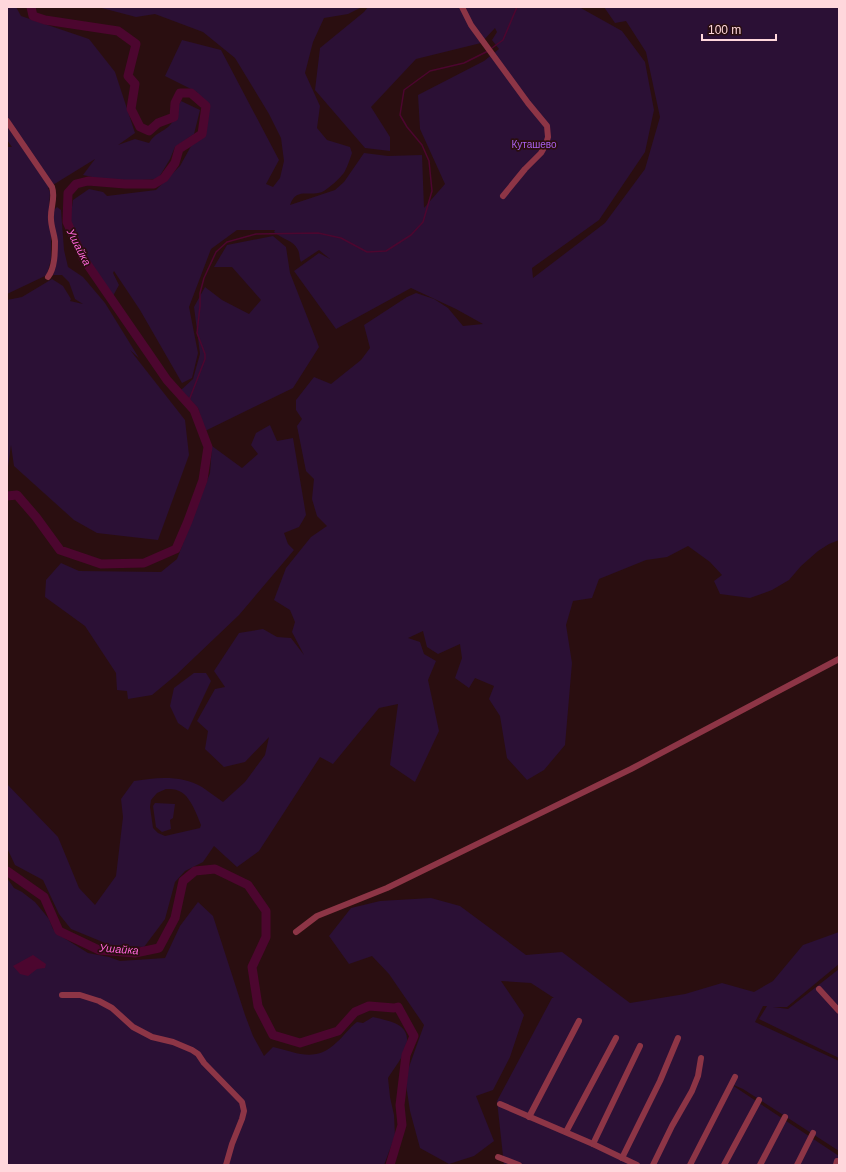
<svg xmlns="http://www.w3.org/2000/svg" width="846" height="1172" font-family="Helvetica,sans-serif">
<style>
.green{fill:#2b1035;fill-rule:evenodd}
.water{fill:#4c062f}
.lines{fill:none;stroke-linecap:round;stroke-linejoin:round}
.stream{stroke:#4c062f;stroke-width:1.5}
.river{stroke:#4c062f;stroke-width:9}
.street{stroke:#8d3546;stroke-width:6}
.labels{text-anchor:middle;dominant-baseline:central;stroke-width:3.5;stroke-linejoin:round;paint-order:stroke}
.park-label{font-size:10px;fill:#a960ec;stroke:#2a0e10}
.water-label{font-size:11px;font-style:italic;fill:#ff65db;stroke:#2a0e10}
</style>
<rect width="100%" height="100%" fill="#2a0e10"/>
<g class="green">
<path d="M 7,7 L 16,7 L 21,16 L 89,39 L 115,72 L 135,133 L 118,145 L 135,139 L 149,143 C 157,131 163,133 171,124 C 176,119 176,108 181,101 L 200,110 L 194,134 L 175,147 L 170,159 L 158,179 C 132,181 108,182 83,175 L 95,159 L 48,188 L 50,192 L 49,210 L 51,226 L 51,259 L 47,275 L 7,294 L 7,147 L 12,147 L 7,140 Z"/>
<path d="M 98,7 L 362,7 L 348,14 L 324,18 L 313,42 L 305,73 L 320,106 L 317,128 L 327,140 L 350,147 L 352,153 C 350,159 348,165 345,171 C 343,176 327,190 322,192 C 309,197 296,187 290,205 L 335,190 L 344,182 L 364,153 L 388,156 L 422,155 L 424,208 L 445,184 L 420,129 L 418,95 L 484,61 L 499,49 L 492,40 L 497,32 L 495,28 L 481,43 L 416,59 L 371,107 L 390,137 L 390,151 L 365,148 L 315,90 L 320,48 L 364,12 L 368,7 L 579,7 L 622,31 L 645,62 L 654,110 L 645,152 L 599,220 L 532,268 L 533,278 L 605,223 L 645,169 L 660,117 L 646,52 L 626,21 L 615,23 L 604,7 L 839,7 L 839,540 L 829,544 L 818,551 L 801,566 L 789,580 L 772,590 L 750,598 L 720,594 L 714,581 L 722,575 L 710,562 L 688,546 L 667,557 L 646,560 L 599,579 L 592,598 L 573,601 L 566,625 L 572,663 L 565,745 L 544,770 L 527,780 L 507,758 L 500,716 L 489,699 L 494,686 L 475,678 L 469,688 L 455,678 L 462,658 L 460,644 L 438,654 L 427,647 L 423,631 L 408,638 L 420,642 L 424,654 L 436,661 L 428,680 L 439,731 L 415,782 L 390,765 L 398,704 L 379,708 L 333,764 L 320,757 L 259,851 L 237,867 L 214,846 L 203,862 L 185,871 L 175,882 L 165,919 L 144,947 L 110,945 L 71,929 L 59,914 L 43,880 L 15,865 L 7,848 L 7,784 L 58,837 L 79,888 L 95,905 L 116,876 L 123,817 L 121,799 L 134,781 C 157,777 182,775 202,787 C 209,792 216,797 223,802 L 245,782 L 265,755 L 269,737 L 245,762 L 224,767 L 205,749 L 208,731 L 197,721 L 215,689 L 225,687 L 214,671 L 239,633 L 263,629 L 277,637 L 291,638 L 304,655 L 292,632 L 295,622 L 290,610 L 274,600 L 286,568 L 311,537 L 327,526 L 317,516 L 312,499 L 314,479 L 306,471 L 297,426 L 302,419 L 296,410 L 296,400 L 314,377 L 331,384 L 361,360 L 370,348 L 364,325 L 407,297 L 416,293 L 434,299 L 448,308 L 463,326 L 483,324 L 456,309 L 411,288 L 336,329 L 294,271 L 319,253 L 330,259 L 319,250 L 301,262 C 299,258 300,254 298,250 C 294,240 281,239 274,232 L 275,230 L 237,230 L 211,249 L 189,307 L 198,353 L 192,378 L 182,383 L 140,310 L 114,271 L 113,273 L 119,285 L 113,296 L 87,260 L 75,233 L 70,221 L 73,200 L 89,189 L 103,192 L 107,196 L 156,190 L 180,166 L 205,121 L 197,92 L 165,76 L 182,40 L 221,50 L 279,160 L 266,184 L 273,187 L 280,178 L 284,161 L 281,138 L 269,114 L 235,58 L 203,32 L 155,14 L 136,17 ZM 166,789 C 170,789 175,789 179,791 C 190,795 197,815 201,825 L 200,828 L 165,836 L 158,833 L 153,828 L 150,807 L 151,800 L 157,793 Z"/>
<path d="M 57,207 L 61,210 L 64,250 L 68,267 L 83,277 L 105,303 L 139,358 L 130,350 L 185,420 L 189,455 L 158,540 L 97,533 L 74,520 L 14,466 L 11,445 L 7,474 L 7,300 L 22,297 L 52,279 L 63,286 L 71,299 L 70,301 L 83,304 L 75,299 L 69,282 L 62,275 L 53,275 C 60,254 52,232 54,210 Z"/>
<polygon points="273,236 286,247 290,273 319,347 293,388 205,431 198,408 181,390 193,379 200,354 194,307 205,287 222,300 249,314 261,300 232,267 214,267 227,245"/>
<polygon points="270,425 277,441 293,438 306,515 299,527 284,533 288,544 294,550 239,615 176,675 152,695 128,699 127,691 117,690 116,673 85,626 45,597 46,580 61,563 79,571 161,572 177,559 210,473 212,446 242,468 258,454 251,445 256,433"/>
<polygon points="194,673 206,673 211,681 188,730 178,723 170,706 174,688"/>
<polygon points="155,803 175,804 173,818 170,820 171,829 162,832 156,827 153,806"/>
<path d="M 7,878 L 14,888 L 22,892 L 35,902 L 49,919 L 53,929 L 64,938 L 88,953 L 109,957 L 120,961 L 165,958 L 180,926 L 198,902 L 213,916 L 245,1015 L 253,1036 L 264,1056 L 273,1047 C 298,1053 316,1063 337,1042 C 344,1036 349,1028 357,1022 L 363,1023 L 373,1017 C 381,1019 393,1021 400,1026 C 418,1040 397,1064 388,1078 L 390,1097 L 394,1115 L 395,1136 L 384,1165 L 7,1165 Z"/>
<polygon points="431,898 460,906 526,955 562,952 630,1003 685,994 722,983 754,992 773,981 803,945 839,932 839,964 787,1007 773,1007 788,1009 839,969 839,1058 759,1019 767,1006 763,1006 755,1022 839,1061 839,1151 743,1089 729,1083 839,1156 839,1165 504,1165 497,1101 552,998 554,998 531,983 501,981 524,1015 510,1057 493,1090 476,1096 494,1141 474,1156 449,1164 420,1148 410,1111 405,1078 424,1025 389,974 372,956 349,964 329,936 351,908 380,901"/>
</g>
<polygon class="water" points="33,955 46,964 45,968 37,969 28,976 20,974 13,966"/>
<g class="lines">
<g class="stream">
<polyline points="492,48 503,40 517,7"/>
<polyline points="188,403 205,359 205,354 197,333 200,306 200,293 204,278 216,252 227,242 256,234 318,233 341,238 367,252 386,251 411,235 423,222 432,191 429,161 422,145 407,127 400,115 404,90 430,71 464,63 488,51"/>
</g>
<g class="river">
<polyline points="7,496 17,495 36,517 60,550 101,564 144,563 176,549 188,521 203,480 208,447 194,410 167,380 83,258 67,222 68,193 76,184 88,181 125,184 154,184 164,178 175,163 179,149 202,134 206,106 191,93 180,93 175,103 174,117 158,123 149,131 140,127 131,109 135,84 128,76 136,44 118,31 45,20 33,16 31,7"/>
<polyline points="7,871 44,897 59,931 99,950 135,953 159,948 175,918 183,881 195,871 215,869 248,885 266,911 266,937 252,967 258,1006 273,1035 300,1043 338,1031 355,1012 369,1006 394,1008 398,1007 414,1036 406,1055 400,1105 402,1125 390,1165"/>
</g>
<g class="street">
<polyline points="462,7 471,25 528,103 547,126 548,137 546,144 541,153 525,169 503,196"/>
<path d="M 7,121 L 52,187 C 56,198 50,208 51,219 C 51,226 54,233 55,241 C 55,252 55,268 48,277"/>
<polyline points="296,932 317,916 387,888 631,769 839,659"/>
<polyline points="819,989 839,1011"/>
<polyline points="62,995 80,995 99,1001 112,1008 133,1027 152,1037 173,1042 192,1050 198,1054 204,1063 242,1102 244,1111 242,1119 232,1144 226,1165"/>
<polyline points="500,1104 593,1144 637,1165"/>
<polyline points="529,1117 579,1021"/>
<polyline points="566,1132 616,1038"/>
<polyline points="593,1144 640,1046"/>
<polyline points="498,1157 519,1165"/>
<polyline points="622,1158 660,1081 678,1038"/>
<polyline points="653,1165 672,1126 692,1091 698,1076 701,1058"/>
<polyline points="690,1165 735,1077"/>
<polyline points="724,1165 759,1100"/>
<polyline points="760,1165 785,1117"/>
<polyline points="797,1165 813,1133"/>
<polyline points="836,1165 837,1161"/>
</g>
</g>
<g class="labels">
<g class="park-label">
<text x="534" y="144">Куташево</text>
</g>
<g class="water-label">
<text transform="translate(79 247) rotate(63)">Ушайка</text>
<text transform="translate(119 949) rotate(4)">Ушайка</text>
</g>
</g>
<rect width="846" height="1172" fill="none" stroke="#ffd7dc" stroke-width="16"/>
<path d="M702 34v6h74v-6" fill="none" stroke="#ffd7dc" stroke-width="2"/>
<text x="708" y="34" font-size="12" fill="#ffd7dc" stroke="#2a0e10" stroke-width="3" paint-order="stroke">100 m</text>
</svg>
